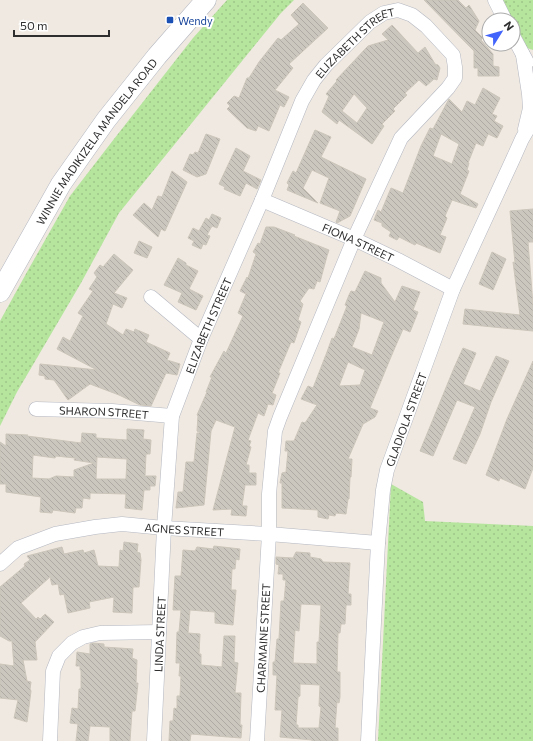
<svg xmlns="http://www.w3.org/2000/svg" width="533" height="741" font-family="Commissioner,sans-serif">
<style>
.green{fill:url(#green-dots)}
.building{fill:url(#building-back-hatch);stroke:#cbc5ba;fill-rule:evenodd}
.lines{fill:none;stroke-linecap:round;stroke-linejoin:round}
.minor-casing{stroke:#b4b7c1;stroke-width:15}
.secondary-casing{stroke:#b4b7c1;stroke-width:21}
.minor{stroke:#fff;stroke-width:14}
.secondary{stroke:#fff;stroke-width:20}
.transit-dot{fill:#1a4fb4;stroke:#fff;stroke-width:1.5}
.labels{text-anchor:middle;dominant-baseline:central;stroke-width:4;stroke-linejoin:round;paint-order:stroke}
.transit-label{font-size:11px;fill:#164399;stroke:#fff;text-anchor:start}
.street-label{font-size:11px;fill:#2e2e2e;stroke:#fff}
</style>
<defs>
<pattern id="green-dots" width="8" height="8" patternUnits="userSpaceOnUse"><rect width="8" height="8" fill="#b6e59e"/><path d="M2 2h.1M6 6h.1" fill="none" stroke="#9dc588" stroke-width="1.8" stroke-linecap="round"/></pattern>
<pattern id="building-back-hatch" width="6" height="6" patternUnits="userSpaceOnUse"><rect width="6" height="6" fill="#cbc7bf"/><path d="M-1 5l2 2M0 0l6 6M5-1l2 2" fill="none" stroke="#afaba4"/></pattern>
</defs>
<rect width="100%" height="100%" fill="#efe9e1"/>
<g class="green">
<polygon points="227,0 294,0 281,13 119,213 81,283 17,392 0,426 0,321 27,272 70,196 114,139 193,38"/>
<polygon points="495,0 533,0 533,50 524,47 513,36 513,20 505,20"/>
<polygon points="391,484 423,502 425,521 533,526 533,741 378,741"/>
</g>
<g class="building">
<polygon points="424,0 458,0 466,8 469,5 479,21 475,30 483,38 481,40 493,54 493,66 499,67 499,76 478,76 478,68 474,68 474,51"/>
<polygon points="303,3 328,28 289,64 293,68 275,90 289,97 284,107 280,105 269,131 258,126 256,131 247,128 227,109 230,106 227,103 234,96 239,98 247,78 249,78 259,62 278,38 281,40 299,24 291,15"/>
<path d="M 392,25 L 418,53 L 425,47 L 435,64 L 438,65 L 440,68 L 437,80 L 434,79 L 426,86 L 419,80 L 405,93 L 407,95 L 393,109 L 395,111 L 382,124 L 384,126 L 372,144 L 339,120 L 337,124 L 322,112 L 329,96 L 326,94 L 337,81 L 336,80 L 368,46 L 388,40 L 382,34 ZM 354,94 L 367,108 L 357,123 L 342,111 Z"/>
<path d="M 483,88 L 500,98 L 492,114 L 497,116 L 494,121 L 503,126 L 497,138 L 488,134 L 483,146 L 476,143 L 468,163 L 469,163 L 467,170 L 469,171 L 460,194 L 478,204 L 476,208 L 452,200 L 445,216 L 447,218 L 440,235 L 446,237 L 440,253 L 416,243 L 415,245 L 399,237 L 397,240 L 389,236 L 391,232 L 382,226 L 382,223 L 374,220 L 378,210 L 381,212 L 391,188 L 403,193 L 421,146 L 430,128 L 433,129 L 449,99 L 462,112 L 467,101 L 475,105 ZM 441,134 L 459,144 L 452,164 L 433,156 Z"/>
<polygon points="315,130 331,137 321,157 366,179 350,216 337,223 336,222 340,211 320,203 329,178 312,170 303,188 318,203 287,190 289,185 287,183 293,171 296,173"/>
<polygon points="206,134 220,139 206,174 197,177 183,170 190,154 193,155 195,152 198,153"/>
<polygon points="236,148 250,156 243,171 261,180 257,189 246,183 240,196 224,189 225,187 219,184"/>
<polygon points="172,171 187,182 165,231 161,229 158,237 133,215 144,203 152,210 158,196 162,197"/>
<polygon points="533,209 533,242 528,242 533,305 533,331 463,324 465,309 520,315 513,262 515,263 510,211"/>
<polygon points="212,214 221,218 217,228 212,226 207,235 210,236 206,245 203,244 201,249 192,245 194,241 188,238 193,228 199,231 206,218 209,220"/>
<polygon points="266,227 274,227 295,235 294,236 329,250 327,256 320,282 317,281 314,289 309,288 300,301 303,304 298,320 301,322 294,343 291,342 278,373 280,373 272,393 276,395 273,405 268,404 264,416 258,413 248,440 251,441 249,446 251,447 246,465 249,465 249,473 256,473 256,485 245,485 242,506 247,506 246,516 231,515 232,509 213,510 235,427 216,420 211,431 204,505 176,508 178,492 183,492 186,462 194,462 197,433 201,433 197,431 198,416 197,415 207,392 206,392 212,377 210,377 224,351 226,353 243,316 238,313 246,294 240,291 247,277 248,278 256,254 253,252 258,243 260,244"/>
<polygon points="139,241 152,247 147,258 134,253"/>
<polygon points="492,252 506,259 493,290 479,284"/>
<polygon points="114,254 133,270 114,293 127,298 122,308 113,304 106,324 123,335 126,329 134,332 135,329 149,335 146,342 170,353 167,360 180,364 177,375 166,373 151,406 140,405 119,395 90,384 68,400 54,380 45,379 45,376 39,375 40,364 97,370 57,349 63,337 70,341 83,316 78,313 93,291 89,289 97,277 94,273 100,265 103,267"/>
<polygon points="178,258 186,263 186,265 198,271 189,289 203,296 196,310 178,302 182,293 164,285"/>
<path d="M 365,271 L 381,278 L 381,283 L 395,302 L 402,286 L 420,292 L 413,310 L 418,312 L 410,332 L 403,329 L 393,352 L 388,364 L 370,408 L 378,411 L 375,417 L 363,424 L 348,459 L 352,459 L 351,477 L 350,477 L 349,499 L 348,499 L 346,514 L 336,513 L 335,516 L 329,515 L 328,519 L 318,517 L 318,510 L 282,508 L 282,483 L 280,483 L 282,473 L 286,472 L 288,451 L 285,451 L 286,441 L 294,441 L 302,422 L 305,423 L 317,405 L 301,399 L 308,386 L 313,388 L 327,352 L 332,338 L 334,339 L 347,306 L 345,305 L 349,295 L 351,291 L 355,292 ZM 361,313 L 384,322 L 372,355 L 352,347 L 359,329 ZM 348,362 L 365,370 L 360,385 L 339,386 Z"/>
<polygon points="463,348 476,353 463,384 480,391 496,356 509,361 491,402 480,434 466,464 453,459 475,407 457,400 433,456 420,451 454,368"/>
<polygon points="533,361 533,468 525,489 500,478 499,481 486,475 507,419"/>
<path d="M 127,429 L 144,430 L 143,439 L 151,440 L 150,454 L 146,454 L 145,476 L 156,476 L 155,486 L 150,486 L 150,490 L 144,490 L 142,510 L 125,508 L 126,494 L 90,493 L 90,499 L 83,498 L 82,508 L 76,508 L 75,513 L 53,510 L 52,513 L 40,512 L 41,497 L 6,492 L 6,484 L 0,484 L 0,442 L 6,446 L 6,434 L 28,435 L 27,436 L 81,443 L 82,433 L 96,434 L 96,438 L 127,440 ZM 33,455 L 55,458 L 56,456 L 75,458 L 74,460 L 94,463 L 74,470 L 74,477 L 56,476 L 49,479 L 32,478 ZM 97,457 L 127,459 L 126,479 L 96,479 Z"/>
<polygon points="124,542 138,544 137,552 140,553 141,560 139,587 133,587 132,613 113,612 114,597 89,602 90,608 68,613 64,594 60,595 58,584 52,585 50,577 21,603 36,619 38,617 40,619 45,614 54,622 35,642 37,660 23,660 27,681 31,682 30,689 31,691 27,722 14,718 18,700 0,698 0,664 14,666 12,641 9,641 0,636 0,587 25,566 24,564 30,560 27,556 62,547 64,554 83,550 84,553 94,550 98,566 119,567 120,550 123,551"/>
<polygon points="214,546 240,549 239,560 236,559 235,569 232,569 231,590 236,590 233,625 215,623 215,612 190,610 188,633 200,634 199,654 201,654 201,665 222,667 224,636 235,636 234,662 238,663 235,693 241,693 240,725 242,725 241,738 191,734 190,741 169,741 170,721 173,721 174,708 177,709 177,696 180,696 181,676 179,676 180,663 176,663 177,632 179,632 181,610 173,610 175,576 181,576 183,550 195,551 197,547 213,549"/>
<path d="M 296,552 L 310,553 L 310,557 L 321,559 L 323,562 L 350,563 L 348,594 L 351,594 L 351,605 L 346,605 L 345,624 L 341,624 L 340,633 L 338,633 L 337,672 L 340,672 L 340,697 L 339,703 L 337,702 L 335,728 L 338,728 L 338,741 L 312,741 L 312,740 L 280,737 L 282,710 L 275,710 L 277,675 L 273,675 L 273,662 L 275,662 L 277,639 L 279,639 L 281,601 L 284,601 L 286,580 L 283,580 L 283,574 L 278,574 L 279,565 L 276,564 L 276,557 L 293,558 ZM 301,604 L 321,605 L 319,642 L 317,642 L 317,664 L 293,663 L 295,630 L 299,631 ZM 300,684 L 320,685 L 319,706 L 321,707 L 319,728 L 298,728 L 298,725 L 296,725 L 298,697 L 300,696 Z"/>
<polygon points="93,643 104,644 104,647 133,649 132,658 137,660 136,683 138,683 135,711 132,711 130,741 110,741 110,727 90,726 88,741 76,741 78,724 70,723 72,708 78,709 79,689 81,689 81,670 80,670 80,666 76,666 77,652 90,654 90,644"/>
</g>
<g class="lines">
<g class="minor-casing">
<g id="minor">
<polyline points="495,0 505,20"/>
<polyline points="513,36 527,62"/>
<polyline points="523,55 529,94 530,108 525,129"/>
<path id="s1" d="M 262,200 L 354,239 L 398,260 L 453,289"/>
<polyline points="151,297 201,339"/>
<path id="s2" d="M 36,409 L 112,411 L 172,416"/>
<path id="s3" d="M 0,564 L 18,548 L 55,534 L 95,527 L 122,524 L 164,528 L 269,534 L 378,543"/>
<polyline points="50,741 53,671 59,656 72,643 83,637 100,633 159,632"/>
<path id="s4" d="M 154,741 L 164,528 L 172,416 L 201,339 L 262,200 L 302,101 L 314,80 L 326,65 L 370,22 L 384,13 L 398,10 L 412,15 L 426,26 L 453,55 L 455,67 L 455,78 L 448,88 L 401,138 L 354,239 L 280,417 L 275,431 L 269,494 L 269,534 L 257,741"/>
<path id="s5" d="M 368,741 L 378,543 L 383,490 L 387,470 L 453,289 L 513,159 L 522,139 L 533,120"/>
</g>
</g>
<g class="secondary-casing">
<g id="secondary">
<path id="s6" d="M 0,292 L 61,184 L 106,120 L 157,56 L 206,0"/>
</g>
</g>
<use href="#minor" class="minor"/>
<use href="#secondary" class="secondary"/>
</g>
<rect class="transit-dot" x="166" y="16" width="8" height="8" rx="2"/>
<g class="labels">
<g class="transit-label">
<text x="178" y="20">Wendy</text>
</g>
<g class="street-label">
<text stroke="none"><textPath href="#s4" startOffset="747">ELIZABETH STREET</textPath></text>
<text stroke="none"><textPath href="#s6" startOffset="179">WINNIE MADIKIZELA MANDELA ROAD</textPath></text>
<text stroke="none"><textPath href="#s1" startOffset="105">FIONA STREET</textPath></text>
<text stroke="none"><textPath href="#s4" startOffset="423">ELIZABETH STREET</textPath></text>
<text stroke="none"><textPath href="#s2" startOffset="68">SHARON STREET</textPath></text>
<text stroke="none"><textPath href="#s5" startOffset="326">GLADIOLA STREET</textPath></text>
<text stroke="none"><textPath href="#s3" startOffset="194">AGNES STREET</textPath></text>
<text stroke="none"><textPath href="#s4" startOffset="107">LINDA STREET</textPath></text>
<text transform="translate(263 638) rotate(-87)">CHARMAINE STREET</text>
</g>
</g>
<g transform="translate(501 32) rotate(53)"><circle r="19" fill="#ffffff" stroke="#ababab"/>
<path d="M0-3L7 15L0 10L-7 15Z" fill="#4264fb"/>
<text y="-6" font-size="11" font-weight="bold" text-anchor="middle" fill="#2e2e2e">N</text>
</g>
<path d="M14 30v6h95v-6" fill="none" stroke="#2e2e2e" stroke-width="2"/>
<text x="20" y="30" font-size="12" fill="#2e2e2e" stroke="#ffffff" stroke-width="3" paint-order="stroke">50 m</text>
</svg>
